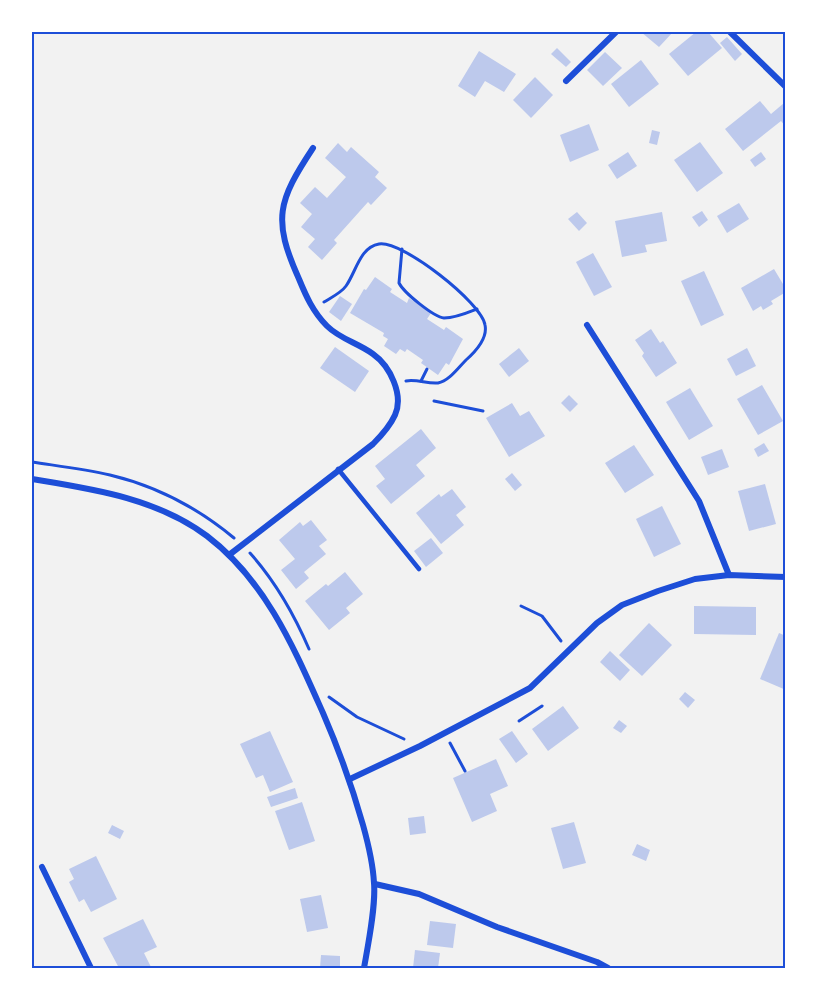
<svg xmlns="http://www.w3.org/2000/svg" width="817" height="1000" font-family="Montserrat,sans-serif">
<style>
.building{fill:#bdc9ec}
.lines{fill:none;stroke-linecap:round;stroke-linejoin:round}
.path{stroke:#1d4ed8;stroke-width:3}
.service{stroke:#1d4ed8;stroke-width:4.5}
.minor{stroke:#1d4ed8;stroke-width:6}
.neatline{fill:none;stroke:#1d4ed8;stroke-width:2}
</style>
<rect width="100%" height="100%" fill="#f2f2f2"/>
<g class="building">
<polygon points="641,32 673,32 659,47"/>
<polygon points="696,32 708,32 722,48 688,76 669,54"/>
<polygon points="727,37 742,54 735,61 720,43"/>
<polygon points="557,48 571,62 566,67 551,54"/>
<polygon points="479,51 516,74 504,92 485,81 475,97 458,86"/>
<polygon points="605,52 622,68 603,86 587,70"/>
<polygon points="641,60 659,84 629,107 611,84"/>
<polygon points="535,77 553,95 531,118 513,100"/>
<polygon points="760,101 771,114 784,103 786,127 781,121 743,151 725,129"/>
<polygon points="589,124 599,150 570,162 560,135"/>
<polygon points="652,130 660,132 657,145 649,143"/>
<polygon points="700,142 723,173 697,192 674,160"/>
<polygon points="338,143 347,152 351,147 379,172 375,177 387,188 371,205 368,202 334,240 337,243 322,260 308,247 315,239 301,227 312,214 300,203 315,187 327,198 346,177 325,158"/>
<polygon points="628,152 637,166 617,179 608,165"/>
<polygon points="761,152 766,159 755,167 750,160"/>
<polygon points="739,203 749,219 727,233 717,216"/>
<polygon points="702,211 708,220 699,227 692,217"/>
<polygon points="577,212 587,223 579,231 568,219"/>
<polygon points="662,212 667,241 645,245 647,252 622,257 615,221"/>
<polygon points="593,253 612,287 594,296 576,262"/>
<polygon points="774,269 786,289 786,292 771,301 773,304 763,310 761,306 753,311 741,288"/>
<polygon points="704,271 724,315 701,326 681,281"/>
<polygon points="375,277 392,289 390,292 407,303 409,298 431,313 427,319 444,330 446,327 463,339 449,365 446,363 438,375 421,363 423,360 407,349 405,352 400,349 396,354 384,346 388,339 383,336 384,333 350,313 364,289 366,290"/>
<polygon points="340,296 352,304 341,321 329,312"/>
<polygon points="651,329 660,343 663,341 677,363 656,377 642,356 644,353 635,340"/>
<polygon points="335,347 369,371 355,392 320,368"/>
<polygon points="519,348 529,361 509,377 499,364"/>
<polygon points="747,348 756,366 736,376 727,359"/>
<polygon points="762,385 783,421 758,435 737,399"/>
<polygon points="690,388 713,426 689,440 666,402"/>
<polygon points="569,395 578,404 570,412 561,403"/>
<polygon points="512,403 520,416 529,411 545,436 509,457 486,418"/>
<polygon points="421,429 436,448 416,465 425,476 391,504 376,486 385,479 375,466"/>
<polygon points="764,443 769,451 758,457 754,449"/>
<polygon points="634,445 654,475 625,493 605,463"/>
<polygon points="722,449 729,467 708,475 701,457"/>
<polygon points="512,473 522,485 515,491 505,479"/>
<polygon points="765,484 776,524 749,531 738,491"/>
<polygon points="452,489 466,507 456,515 464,525 441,544 416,513 439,494 441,497"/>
<polygon points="662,506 681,544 654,557 636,519"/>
<polygon points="311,520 327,540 319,546 326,554 304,572 309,578 296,589 281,570 295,559 279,540 300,522 303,526"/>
<polygon points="431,538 443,553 426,567 414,551"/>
<polygon points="345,572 363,594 346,608 350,613 329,630 305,601 326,584 328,586"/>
<polygon points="694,606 756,607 756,635 694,634"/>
<polygon points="649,623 672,645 642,676 619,655"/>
<polygon points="779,633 786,636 786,690 760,679"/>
<polygon points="610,651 630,670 620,681 600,662"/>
<polygon points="685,692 695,700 688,708 679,699"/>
<polygon points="563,706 579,728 548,751 532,729"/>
<polygon points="619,720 627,726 621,733 613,728"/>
<polygon points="270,731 293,782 270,792 263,775 256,778 240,744"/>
<polygon points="512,731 528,754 516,763 499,739"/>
<polygon points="496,759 508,786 490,794 497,811 472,822 453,778"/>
<polygon points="295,788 298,798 271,807 267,797"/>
<polygon points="302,802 315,841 289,850 275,811"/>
<polygon points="424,816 426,833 410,835 408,818"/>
<polygon points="574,822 586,863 563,869 551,828"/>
<polygon points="112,825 124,831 120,839 108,833"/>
<polygon points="637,844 650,850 646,861 632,855"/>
<polygon points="96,856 117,899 91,912 84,899 79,902 69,882 74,879 69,869"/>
<polygon points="321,895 328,928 307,932 300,899"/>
<polygon points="143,919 157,947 144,953 151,967 147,968 119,968 103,938"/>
<polygon points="430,921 456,924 453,948 427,945"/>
<polygon points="415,950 440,953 438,968 413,968"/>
<polygon points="321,955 340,956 340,968 320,968"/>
</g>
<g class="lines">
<g class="path">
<path d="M 402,249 L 399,283 C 404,293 434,317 444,318 C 456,318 467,313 477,309"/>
<path d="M 324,302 C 332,297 341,293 346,286 C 356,272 360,247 379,244 C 402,240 482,303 485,325 C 488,339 475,352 466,360 C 458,368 449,381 438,383 C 427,384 417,379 406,381"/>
<polyline points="421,381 427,369"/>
<polyline points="434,401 483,411"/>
<path d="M 32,462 C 58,466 84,469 110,475 C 156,486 198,508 234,538"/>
<path d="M 250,553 C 275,581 294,614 309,649"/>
<polyline points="521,606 542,616 561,641"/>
<polyline points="329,697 357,717 404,739"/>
<polyline points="519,721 542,706"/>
<polyline points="450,743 465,771"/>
</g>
<polyline class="service" points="338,469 419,569"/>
<g class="minor">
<polyline points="730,32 786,87"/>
<polyline points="566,81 616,32"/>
<polyline points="587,325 699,501 729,575"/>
<path d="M 32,479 C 93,489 156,498 207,536 C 266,581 294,648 323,713 C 339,750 352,786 363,825 C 368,843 373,863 374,883 C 376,906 368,945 364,968"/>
<path d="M 229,555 L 373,444 C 381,436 390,426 395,415 C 404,395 390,366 373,354 C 358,343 340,339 327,326 C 313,312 306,296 299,279 C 272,219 278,201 313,148"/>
<polyline points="350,779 420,746 530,688 597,623 622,605 658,591 695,579 729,575 786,577"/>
<polyline points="42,867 91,968"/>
<polyline points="375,884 419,894 497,927 597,962 608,968"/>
</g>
</g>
<rect width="817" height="1000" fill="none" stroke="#ffffff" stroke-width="66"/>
<rect x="33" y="33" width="751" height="934" class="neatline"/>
</svg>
